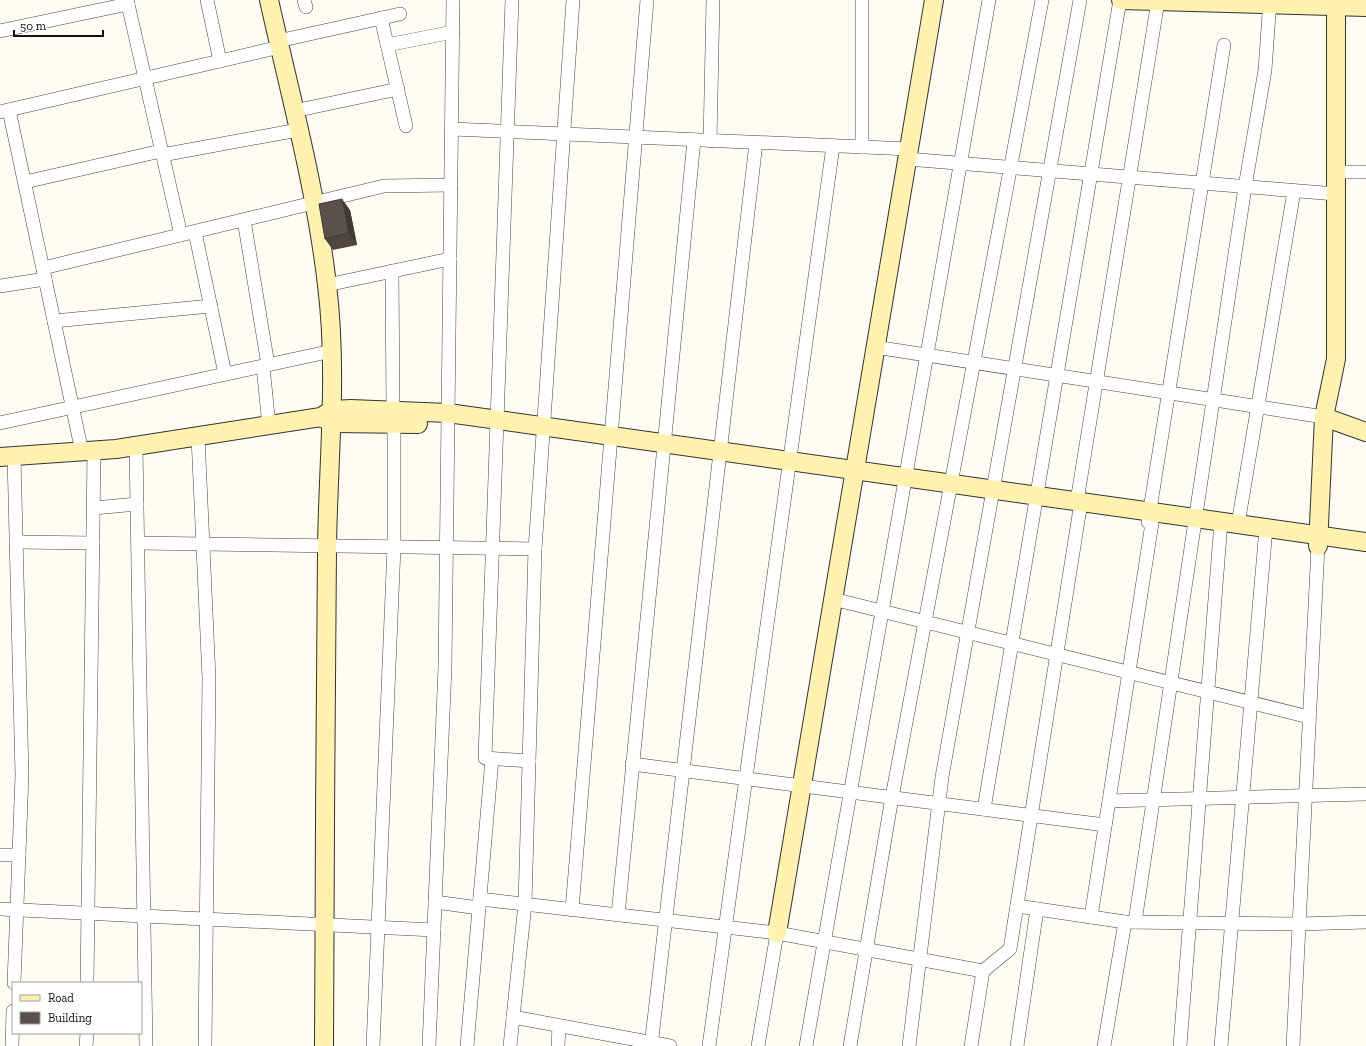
<svg xmlns="http://www.w3.org/2000/svg" width="1366" height="1046" font-family="'Zilla Slab',serif">
<style>
.lines{fill:none;stroke-linecap:round;stroke-linejoin:round}
.street-casing{stroke:#434343;stroke-width:14}
.secondary-casing{stroke:#323232;stroke-width:20}
.street{stroke:#fff;stroke-width:13}
.secondary{stroke:#fff2af;stroke-width:18}
.wall{fill:#4d4641}
.shaded-wall{fill:#3f3935}
.building{fill:#5a514c;stroke:#3f3935}
</style>
<rect width="100%" height="100%" fill="#fffcf4"/>
<g class="lines">
<g class="street-casing">
<g id="street">
<polyline points="127,0 181,235"/>
<polyline points="207,0 220,61"/>
<polyline points="304,0 306,7"/>
<polyline points="512,0 485,758 529,761"/>
<polyline points="381,18 406,126"/>
<polyline points="0,31 128,4"/>
<polyline points="278,41 400,14"/>
<polyline points="387,45 453,32"/>
<polyline points="9,110 82,452"/>
<polyline points="294,111 398,89"/>
<polyline points="0,112 280,47"/>
<polyline points="452,129 909,149"/>
<polyline points="710,141 713,0"/>
<polyline points="862,147 862,0"/>
<polyline points="162,155 298,130"/>
<polyline points="907,159 1336,194"/>
<polyline points="1336,172 1366,172"/>
<polyline points="25,182 161,151"/>
<polyline points="244,220 268,365"/>
<polyline points="195,232 225,374"/>
<polyline points="43,268 384,186 451,185"/>
<polyline points="392,271 393,410"/>
<polyline points="327,285 450,259"/>
<polyline points="0,286 45,279"/>
<polyline points="54,321 211,306"/>
<polyline points="875,347 1324,417"/>
<polyline points="263,366 269,426"/>
<polyline points="0,423 332,351"/>
<polyline points="198,437 209,678 205,1046"/>
<polyline points="136,447 146,1046"/>
<polyline points="1077,501 1158,1"/>
<polyline points="94,508 137,504"/>
<polyline points="1148,522 1224,45"/>
<polyline points="1238,524 1294,191"/>
<polyline points="16,542 93,543"/>
<polyline points="138,543 535,549"/>
<polyline points="833,599 1309,717"/>
<polyline points="632,764 1105,825"/>
<polyline points="1109,801 1366,794"/>
<polyline points="984,809 1120,0"/>
<polyline points="0,855 19,855"/>
<polyline points="480,899 777,933 983,971"/>
<polyline points="435,902 479,908"/>
<polyline points="1017,906 1125,922 1299,924 1366,922"/>
<polyline points="0,909 434,930"/>
<polyline points="572,910 647,0"/>
<polyline points="618,915 694,140"/>
<polyline points="1091,917 1152,523"/>
<polyline points="1135,922 1245,187 1265,70 1270,0"/>
<polyline points="14,983 22,775 14,456"/>
<polyline points="87,983 94,451"/>
<polyline points="513,1017 670,1046"/>
<polyline points="12,1046 13,1011"/>
<polyline points="86,1046 87,1033"/>
<polyline points="373,1046 394,547 394,423"/>
<polyline points="429,1046 445,667 453,0"/>
<polyline points="467,1046 492,759"/>
<polyline points="510,1046 525,904 535,549 573,0"/>
<polyline points="558,1046 559,1026"/>
<polyline points="651,1046 756,143"/>
<polyline points="709,1046 833,146"/>
<polyline points="758,1046 777,933"/>
<polyline points="806,1046 989,0"/>
<polyline points="850,1046 892,797 1042,0"/>
<polyline points="909,1046 942,777 1080,0"/>
<polyline points="971,1046 983,971 1010,949 1081,502"/>
<polyline points="1017,1046 1037,909"/>
<polyline points="1104,1046 1125,922"/>
<polyline points="1180,1046 1221,522"/>
<polyline points="1221,1046 1266,528"/>
<polyline points="1293,1046 1318,546"/>
</g>
</g>
<g class="secondary-casing">
<g id="secondary">
<path d="M 269,0 C 290,94 316,189 327,285 C 338,373 328,461 327,549 C 325,715 325,880 324,1046"/>
<polyline points="1121,0 1366,7"/>
<polyline points="321,417 332,423 418,424"/>
<polyline points="1324,417 1366,432"/>
<polyline points="0,457 116,449 321,417 332,410 351,409 448,413 1366,542"/>
<polyline points="1318,546 1324,417 1336,359 1336,0"/>
<polyline points="777,933 934,0"/>
</g>
</g>
<use href="#street" class="street"/>
<use href="#secondary" class="secondary"/>
</g>
<polygon class="wall" points="350,210 357,245 333,250 325,239"/>
<polygon class="shaded-wall" points="342,199 350,210 357,245 349,233"/>
<polygon class="building" points="342,199 349,233 325,239 319,204"/>
<rect x="12" y="982" width="130" height="52" fill="#ffffff" stroke="#9f9f9f"/>
<rect x="20" y="995" width="20" height="6" fill="#fff2af" stroke="#9f9f9f"/>
<text x="48" y="1002" font-size="12" fill="#101010">Road</text>
<rect x="20" y="1012" width="20" height="12" fill="#5a514c" stroke="#9f9f9f"/>
<text x="48" y="1022" font-size="12" fill="#101010">Building</text>
<path d="M14 30v6h89v-6" fill="none" stroke="#101010" stroke-width="2"/>
<text x="20" y="30" font-size="12" fill="#101010" stroke="#ffffff" stroke-width="3" paint-order="stroke">50 m</text>
</svg>
